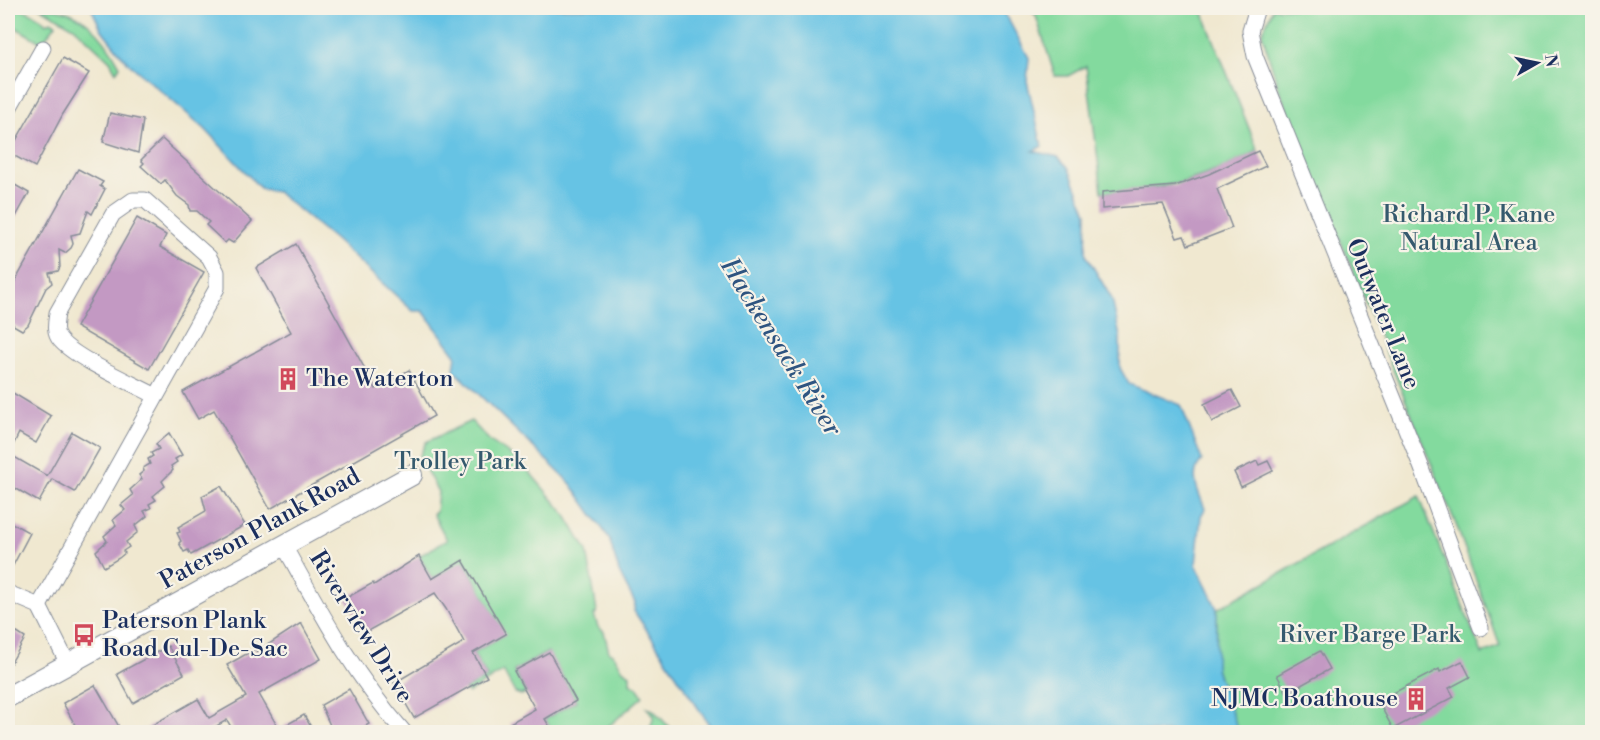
<svg xmlns="http://www.w3.org/2000/svg" width="1600" height="740" font-family="'Libre Bodoni',serif">
<style>
.green{fill:#83da9e;stroke:#4f847e;stroke-width:1.5}
.water{fill:#66c3e4;stroke:#4079a1;stroke-width:1.5}
.building{fill:#c399c3}
.lines{fill:none;stroke-linecap:round;stroke-linejoin:round}
.minor-casing{stroke:#868c97;stroke-width:17}
.tertiary-casing{stroke:#868c97;stroke-width:22}
.minor{stroke:#fff;stroke-width:15}
.tertiary{stroke:#fff;stroke-width:20}
.labels{text-anchor:middle;dominant-baseline:central;stroke-width:4.5;stroke-linejoin:round;paint-order:stroke}
.park-label{font-size:24px;fill:#355a6e;stroke:#f7f3e8}
.street-label{font-size:24px;fill:#1b2f5e;stroke:#f7f3e8}
.poi-label{font-size:24px;fill:#1b2f5e;stroke:#f7f3e8;text-anchor:start}
.water-label{font-size:26px;font-style:italic;fill:#2e5480;stroke:#f7f3e8}
</style>
<rect width="100%" height="100%" fill="#f7f3e8"/>
<filter id="ink" filterUnits="userSpaceOnUse"><feTurbulence type="fractalNoise" baseFrequency=".0167" numOctaves="2"/><feDisplacementMap in="SourceGraphic" scale="12" xChannelSelector="R" yChannelSelector="G"/><feConvolveMatrix kernelMatrix="1 2 1 2 8 2 1 2 1" color-interpolation-filters="sRGB"/></filter>
<filter id="wash" filterUnits="userSpaceOnUse"><feTurbulence type="fractalNoise" baseFrequency=".008" numOctaves="4" result="noise"/><feDisplacementMap in="SourceGraphic" scale="24" xChannelSelector="R" yChannelSelector="G"/><feGaussianBlur stdDeviation="1.35" result="paint"/><feColorMatrix in="noise" values="0 0 0 0 0 0 0 0 0 0 0 0 0 0 0 0 0 1.4 0 .05"/><feComposite in="paint" operator="in"/></filter>
<g filter="url(#wash)">
<rect width="100%" height="100%" fill="#f0e8d0"/>
<g class="green">
<path d="M 8,8 C 21,7 38,14 46,24 L 51,21 L 56,24 L 42,43 L 8,23 Z"/>
<path d="M 41,8 C 80,7 103,33 120,66 L 116,72 L 110,61 L 74,27 Z"/>
<path d="M 1029,8 L 1201,8 L 1258,151 C 1201,181 1166,190 1102,192 L 1086,66 L 1068,76 L 1055,76 L 1036,16 Z"/>
<polygon points="1273,8 1592,8 1592,732 1239,732 1235,724 1216,668 1217,609 1419,496 1482,654 1500,646 1457,527 1278,87 1262,33"/>
<polygon points="471,421 490,441 521,462 565,514 587,551 597,612 594,615 598,627 604,632 609,652 614,655 622,669 630,674 630,683 637,687 643,696 602,732 553,732 545,719 576,701 548,652 514,671 526,693 521,695 515,693 503,671 468,693 465,689 487,677 473,653 505,634 464,561 432,579 419,556 447,540 433,514 436,512 438,492 419,457 426,442"/>
<polygon points="647,708 653,710 674,732 649,732 654,716"/>
</g>
<path class="water" d="M 91,8 L 1002,8 L 1029,58 L 1027,81 L 1042,146 L 1033,151 L 1058,157 L 1068,167 L 1087,213 L 1086,255 L 1112,299 L 1120,337 L 1120,368 L 1129,384 L 1181,405 L 1202,460 C 1188,474 1199,493 1205,509 L 1201,516 L 1196,564 L 1217,609 L 1216,669 L 1239,732 L 714,732 L 634,611 L 635,603 L 619,572 L 609,538 L 571,484 L 454,370 L 456,355 L 423,311 L 413,311 L 334,239 L 277,192 L 261,189 L 205,129 L 126,61 L 102,30 Z"/>
<g id="blocks">
<g class="building">
<polygon points="63,58 89,73 63,114 35,167 9,153"/>
<polygon points="110,113 143,120 138,153 103,142"/>
<polygon points="162,139 252,221 233,243 228,240 225,243 206,225 209,222 197,211 190,211 189,205 177,196 165,180 161,184 141,166 144,163 141,160"/>
<polygon points="1258,151 1266,166 1217,189 1232,228 1188,245 1184,236 1177,238 1163,204 1102,209 1102,192 1175,186 1209,174"/>
<polygon points="78,169 103,182 100,186 105,189 92,214 88,211 80,233 71,235 73,244 71,248 65,253 59,250 60,267 58,271 49,273 52,283 46,288 28,325 22,330 8,322 8,294"/>
<polygon points="8,181 29,193 8,231"/>
<polygon points="137,218 166,235 160,247 204,272 149,369 76,327"/>
<polygon points="296,244 376,389 409,370 434,416 270,509 214,410 198,419 183,392 291,332 256,268"/>
<polygon points="8,390 51,416 36,443 19,433 9,454 47,476 72,432 100,448 75,492 52,479 39,502 8,484"/>
<polygon points="1232,390 1241,407 1212,422 1204,404"/>
<polygon points="169,433 182,455 175,459 177,462 171,466 173,470 162,481 165,486 153,496 156,500 149,504 151,508 144,511 147,516 135,526 138,532 126,542 129,547 123,551 125,553 119,558 104,567 96,551 107,541 104,536 116,525 113,520 125,510 121,505 133,495 130,490 142,479 139,475 144,471 143,468 150,464 148,459 153,456 151,453 159,449 156,444"/>
<polygon points="1257,461 1259,465 1268,461 1273,471 1241,487 1234,472"/>
<polygon points="221,486 245,525 191,555 188,550 184,552 179,543 181,541 177,533 180,532 178,527 206,511 202,496"/>
<polygon points="8,521 30,533 8,575"/>
<polygon points="419,556 432,579 463,560 506,634 473,653 487,677 414,718 394,683 464,642 446,609 435,593 366,632 346,598 373,583 374,585"/>
<polygon points="301,623 321,659 259,694 279,729 304,715 314,732 234,732 227,720 206,732 140,732 198,699 209,718 246,697 227,665 255,649 257,652"/>
<polygon points="8,627 25,638 8,668"/>
<polygon points="168,646 184,674 133,703 117,674"/>
<polygon points="1320,651 1330,669 1287,693 1277,675"/>
<polygon points="549,652 576,701 545,719 553,732 515,732 510,723 535,709 514,671"/>
<polygon points="1462,661 1470,677 1449,688 1454,697 1393,729 1378,701 1439,669 1440,672"/>
<polygon points="95,685 122,732 79,732 63,703"/>
<polygon points="349,689 369,724 355,732 333,732 321,705"/>
</g>
</g>
</g>
<g filter="url(#ink)">
<use href="#blocks" fill-opacity="0" stroke="#868c97" stroke-width="1.5"/>
<g class="lines">
<g class="minor-casing">
<g id="minor">
<polyline points="1257,8 1250,31 1255,56 1421,466 1481,628"/>
<polyline points="8,110 43,48"/>
<path d="M 283,544 C 319,609 354,676 404,732"/>
<polyline points="8,593 39,606 68,664"/>
<path d="M 39,606 L 217,288 L 217,272 L 209,257 L 145,200 L 133,200 L 113,214 L 57,313 C 56,322 53,332 60,340 C 76,359 132,383 156,396"/>
</g>
</g>
<g class="tertiary-casing">
<polyline id="tertiary" points="8,697 412,475"/>
</g>
<use href="#minor" class="minor"/>
<use href="#tertiary" class="tertiary"/>
</g>
</g>
<defs>
<g id="building-bare" transform="scale(1.8)"><path d="M-4-6H4V6H1V3H-1V6H-4ZM-2.5-4.3h1.7v1.8h-1.7ZM.8-4.3h1.7v1.8H.8ZM-2.5-1h1.7V.8h-1.7ZM.8-1h1.7V.8H.8Z" fill="#d1495b" stroke="#f7f3e8" stroke-width="2.5" paint-order="stroke"/></g>
<g id="bus-bare" transform="scale(1.8)"><path d="M-5-6H5V4H4V6H2V4H-2V6H-4V4H-5ZM-3.5-4V0h7V-4ZM-3.5 1.2v1.5H-2V1.2ZM2 1.2v1.5H3.5V1.2Z" fill="#d1495b" stroke="#f7f3e8" stroke-width="2.5" paint-order="stroke"/></g>
</defs>
<g fill-rule="evenodd">
<use href="#building-bare" x="288" y="379"/>
<use href="#bus-bare" x="84" y="635"/>
<use href="#building-bare" x="1416" y="699"/>
</g>
<g class="labels">
<g class="park-label">
<text x="1469" y="215">Richard P. Kane<tspan x="1469" dy="28">Natural Area</tspan></text>
<text x="460" y="462">Trolley Park</text>
<text x="1370" y="635">River Barge Park</text>
</g>
<g class="street-label">
<text transform="translate(1383 314) rotate(68)">Outwater Lane</text>
<text transform="translate(260 529) rotate(-29)">Paterson Plank Road</text>
<text transform="translate(361 627) rotate(58)">Riverview Drive</text>
</g>
<g class="poi-label">
<text x="306" y="379">The Waterton</text>
<text x="102" y="621">Paterson Plank<tspan x="102" dy="28">Road Cul-De-Sac</tspan></text>
<text x="1398" y="699" text-anchor="end">NJMC Boathouse</text>
</g>
<g class="water-label">
<text transform="translate(781 347) rotate(58)">Hackensack River</text>
</g>
</g>
<rect width="1600" height="740" fill="none" stroke="#f7f3e8" stroke-width="30"/>
<g transform="translate(1537 63) rotate(81)" stroke="#f7f3e8" stroke-width="4.5" paint-order="stroke">
<path d="M0-4.5L10 22L0 15L-10 22Z" fill="#1b2f5e"/>
<text y="-9" font-size="16" font-weight="bold" text-anchor="middle" fill="#1b2f5e">N</text>
</g>
</svg>
